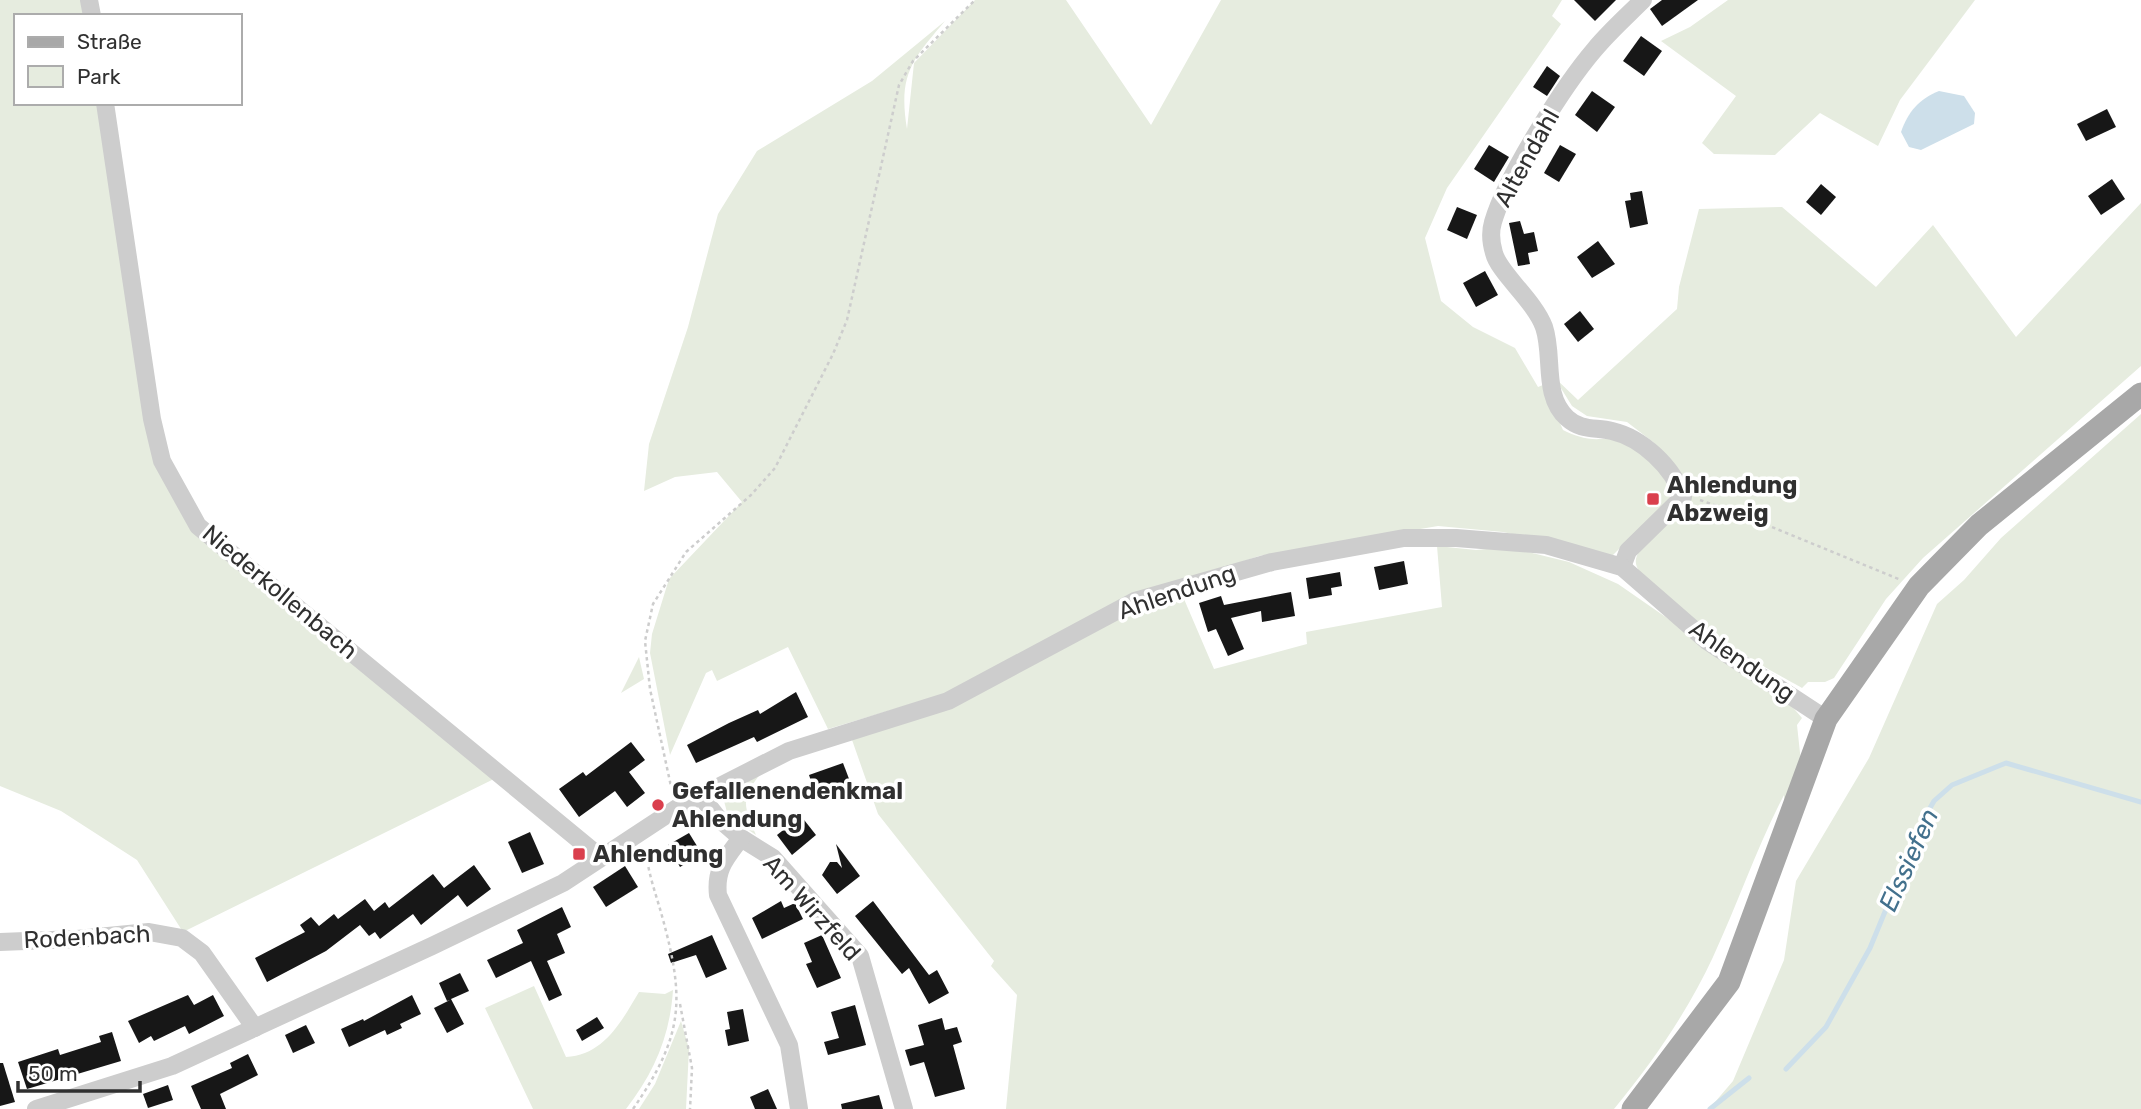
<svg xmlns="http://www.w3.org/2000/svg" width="2141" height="1109" font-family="Rubik,sans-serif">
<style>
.green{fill:#e6ecdf}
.water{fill:#cddfea}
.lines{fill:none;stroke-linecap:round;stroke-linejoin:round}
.stream{stroke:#cddfea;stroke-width:5}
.building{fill:#171717}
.path{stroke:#cdcdcd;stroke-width:2.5;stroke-dasharray:3.5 3.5;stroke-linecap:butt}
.minor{stroke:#cdcdcd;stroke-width:18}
.major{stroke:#a8a8a8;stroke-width:23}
.poi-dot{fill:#da3f4d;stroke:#fff;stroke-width:2.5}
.labels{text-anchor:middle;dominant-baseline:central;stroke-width:7;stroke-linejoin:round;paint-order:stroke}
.street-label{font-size:24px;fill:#303030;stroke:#fff}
.poi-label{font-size:24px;font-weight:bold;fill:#303030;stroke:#fff;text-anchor:start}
.water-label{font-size:26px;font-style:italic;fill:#43718d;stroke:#fff}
</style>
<rect width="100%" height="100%" fill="#fff"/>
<g class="green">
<polygon points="0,0 82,0 85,16 16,16 16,103 99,103 148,416 196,525 500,776 183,932 137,860 61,811 0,786"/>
<path d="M 975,0 L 1066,0 L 1151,125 L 1221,0 L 1562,0 L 1552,16 L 1561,24 L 1447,188 L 1425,238 L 1441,301 L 1473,327 L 1515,348 L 1538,387 L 1543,385 L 1563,430 C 1575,436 1587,440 1601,439 C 1606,439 1613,437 1618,438 C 1644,442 1668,473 1670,498 L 1612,556 L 1503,532 L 1438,526 L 1259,556 L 1176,584 L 941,695 L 828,729 L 788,647 L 717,681 L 712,670 L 706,673 L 670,755 L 650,653 L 652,634 L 669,579 L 742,502 L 717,472 L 675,477 L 644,491 L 649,444 L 688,327 L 718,214 L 757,151 L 872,81 L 945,21 C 912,60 898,75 907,129 L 914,63 Z"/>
<polygon points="1728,0 1975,0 1900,100 1878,146 1820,113 1775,155 1714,154 1702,143 1736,96 1661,41 1690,27"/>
<path d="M 2141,203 L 2141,366 L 1923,558 L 1886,599 L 1834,678 L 1825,682 L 1808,682 L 1802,688 C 1774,673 1629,591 1636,559 C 1641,539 1680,507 1695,490 L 1653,442 L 1627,422 L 1587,416 L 1572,406 L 1554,377 L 1578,400 L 1677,309 L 1679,287 L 1699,209 L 1782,207 L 1876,287 L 1933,225 L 2016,337 Z"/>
<polygon points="2141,414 2141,1109 1709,1109 1733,1081 1784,960 1796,881 1869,758 1937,604 1964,580 2001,538"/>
<path d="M 1437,546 L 1476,550 L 1508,547 L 1569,562 L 1618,584 L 1768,688 L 1790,704 L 1802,718 L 1797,725 L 1801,762 L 1785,815 L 1784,795 C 1757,847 1738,903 1713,957 C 1688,1011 1652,1063 1614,1109 L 1006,1109 L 1017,995 L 991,966 L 994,961 L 878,814 L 851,737 L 1138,609 L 1184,599 L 1214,669 L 1307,644 L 1306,632 L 1442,607 Z"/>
<polygon points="639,657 644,679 621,693"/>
<path d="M 764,769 C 741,799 742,801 756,835 L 728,816 L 724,801 L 734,784 Z"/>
<path d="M 534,986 L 566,1057 C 604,1055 621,1022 639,992 L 665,994 L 673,990 C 670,1036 654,1073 626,1109 L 533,1109 L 485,1008 Z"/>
<polygon points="681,1021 689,1049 686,1109 639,1109 655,1084"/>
</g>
<path class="water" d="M 1939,91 L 1964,96 L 1975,113 L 1974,124 L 1921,150 L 1909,147 L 1901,132 C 1908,112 1919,99 1939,91 Z"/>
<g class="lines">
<g class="stream">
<polyline points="1786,1069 1826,1027 1870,948 1922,822 1934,801 1952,785 2006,763 2141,802"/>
<polyline points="1710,1109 1749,1078"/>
</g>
</g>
<g class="building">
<polygon points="1574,0 1616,0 1595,21"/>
<polygon points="1662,0 1698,0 1662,26 1650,9"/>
<polygon points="1641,36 1662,51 1644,76 1623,61"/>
<polygon points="1547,66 1560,76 1547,96 1533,87"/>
<polygon points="1592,91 1615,107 1597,132 1575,115"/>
<polygon points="2107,109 2116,127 2086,141 2077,124"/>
<polygon points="1489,145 1509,157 1494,182 1474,169"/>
<polygon points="1560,145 1576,154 1559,182 1544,173"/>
<polygon points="2112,179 2125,199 2101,215 2088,196"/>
<polygon points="1821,184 1836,197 1821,215 1806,202"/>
<polygon points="1642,191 1648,224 1630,228 1625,201 1631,200 1630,193"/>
<polygon points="1457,207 1477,215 1467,239 1447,230"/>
<polygon points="1520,221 1524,234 1534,232 1538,251 1528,253 1530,264 1518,266 1509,223"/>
<polygon points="1598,241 1615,264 1592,278 1577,257"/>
<polygon points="1485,271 1498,295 1476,307 1463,283"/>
<polygon points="1580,311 1594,329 1578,342 1564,324"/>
<polygon points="1404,561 1408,584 1379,590 1374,567"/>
<polygon points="1340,572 1342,586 1331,588 1332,595 1309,599 1306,578"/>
<polygon points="1291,592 1295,616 1262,622 1261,611 1231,618 1244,649 1228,656 1216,629 1208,632 1199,603 1221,596 1224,605"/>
<polygon points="796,692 808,717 757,742 754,737 696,763 687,745 729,723 758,710 760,714"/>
<polygon points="631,742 645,760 629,772 645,793 627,807 615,791 579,817 559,789 583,772 586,776"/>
<polygon points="843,763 851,784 816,796 809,775"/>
<polygon points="801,816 816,835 792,855 777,835"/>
<polygon points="530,832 544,864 522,873 508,842"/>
<polygon points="689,833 702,854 680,867 668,845"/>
<polygon points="836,844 860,876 837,894 822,875 830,862 837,862 842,868"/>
<polygon points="474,865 491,889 467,907 458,895 421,925 413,914 380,939 375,932 369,936 360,925 326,951 267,982 255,958 305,932 300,925 311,917 319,926 334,914 338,919 365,899 374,911 385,902 389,908 433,874 444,888"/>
<polygon points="625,866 638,887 606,907 593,887"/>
<polygon points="781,901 784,908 795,903 803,919 762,939 752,918"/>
<polygon points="873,901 929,975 937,970 949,993 929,1004 909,968 902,974 855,916"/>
<polygon points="562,907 571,927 557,934 565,953 547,961 562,995 549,1001 531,961 496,978 487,960 523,943 517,930"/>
<polygon points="712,935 727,969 706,978 696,955 671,963 668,954"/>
<polygon points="822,935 841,978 817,988 806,964 812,962 804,943"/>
<polygon points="460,973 469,991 451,999 464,1024 447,1033 434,1008 450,1000 447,1001 439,983"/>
<polygon points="188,995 194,1005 213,995 224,1016 189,1034 185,1026 154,1041 151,1036 139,1043 128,1021"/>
<polygon points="412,995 421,1014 400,1024 402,1028 387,1035 385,1030 349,1047 341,1029 363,1019 364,1021"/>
<polygon points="855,1005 866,1045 828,1055 824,1042 839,1038 831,1012"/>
<polygon points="743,1009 749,1041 728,1046 725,1030 730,1029 727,1012"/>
<polygon points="597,1017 604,1028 582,1041 576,1030"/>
<polygon points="942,1018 945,1030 957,1027 962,1042 953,1045 965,1089 935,1097 924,1062 910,1066 905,1050 924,1045 918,1025"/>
<polygon points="306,1025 315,1043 293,1053 285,1035"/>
<polygon points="112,1032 121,1061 27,1089 18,1062 58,1049 60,1055 101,1042 99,1036"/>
<polygon points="248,1054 258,1075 220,1094 226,1109 201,1109 191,1086 232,1068 230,1063"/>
<polygon points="0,1063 3,1063 15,1102 0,1106"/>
<polygon points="168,1085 173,1100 148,1108 143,1094"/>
<polygon points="768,1089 777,1109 755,1109 750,1097"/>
<polygon points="879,1095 883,1109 842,1109 841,1104"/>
</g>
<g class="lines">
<g class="path">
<polyline points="1700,500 1745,516 1901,580"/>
<polyline points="672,791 650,689 645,641 653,604 686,552 751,495 775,468 833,354 847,320 899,85 913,61 975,0"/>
<polyline points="680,1004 692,1068 690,1109"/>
<path d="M 633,1109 C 684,1035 685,1000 662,916 C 656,894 647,871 646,848"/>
</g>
<g class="minor">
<polyline points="89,0 92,16"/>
<polyline points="105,103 152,419 162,461 198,526 600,857"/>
<path d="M 1622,567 L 1628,551 L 1683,497 C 1673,467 1642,438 1612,431 C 1595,427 1581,431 1567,418 C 1542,395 1554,356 1544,327 C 1534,300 1499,273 1494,253 C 1491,243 1490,232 1493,222 C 1506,177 1564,85 1595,49 C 1610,31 1627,16 1643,0"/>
<polyline points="700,795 718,818 741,838 773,858 860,956 904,1109"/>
<path d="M 741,838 C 726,858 715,869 718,895 L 789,1045 L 799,1109"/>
<polyline points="0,942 77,939 149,932 182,938 202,953 255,1028"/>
<polyline points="36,1109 172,1066 432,946 563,883 677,808 789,751 948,701 1135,601 1272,562 1404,538 1456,538 1546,545 1622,567 1707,641 1826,719"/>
</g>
<polyline class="major" points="1633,1109 1729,982 1826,719 1919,586 1979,525 2141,394"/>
</g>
<g class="poi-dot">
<rect x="1646" y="492" width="14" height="14" rx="3.5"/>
<circle cx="658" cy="805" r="7"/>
<rect x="572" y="847" width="14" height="14" rx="3.5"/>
</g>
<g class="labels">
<g class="street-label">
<text transform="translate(1527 158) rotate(-61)">Altendahl</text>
<text transform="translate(280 592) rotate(40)">Niederkollenbach</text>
<text transform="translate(1177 592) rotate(-19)">Ahlendung</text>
<text transform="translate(1742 661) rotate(35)">Ahlendung</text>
<text transform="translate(812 908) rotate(48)">Am Wirzfeld</text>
<text transform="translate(87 937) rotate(-3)">Rodenbach</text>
</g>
<g class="poi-label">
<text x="1667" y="485">Ahlendung<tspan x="1667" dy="28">Abzweig</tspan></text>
<text x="672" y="791">Gefallenendenkmal<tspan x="672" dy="28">Ahlendung</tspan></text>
<text x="593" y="854">Ahlendung</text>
</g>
<g class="water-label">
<text transform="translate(1909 860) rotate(-66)">Elssiefen</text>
</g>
</g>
<rect x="14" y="14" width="228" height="91" fill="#ffffff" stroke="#acacac" stroke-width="2"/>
<rect x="28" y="37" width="35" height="10" fill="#a8a8a8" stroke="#acacac" stroke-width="2"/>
<text x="77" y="49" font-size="21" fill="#303030">Straße</text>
<rect x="28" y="66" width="35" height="21" fill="#e6ecdf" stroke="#acacac" stroke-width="2"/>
<text x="77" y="84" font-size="21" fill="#303030">Park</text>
<path d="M18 1081v10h122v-10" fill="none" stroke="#303030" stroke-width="3.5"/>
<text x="28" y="1081" font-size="21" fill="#303030" stroke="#ffffff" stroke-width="5" paint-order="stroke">50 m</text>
</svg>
